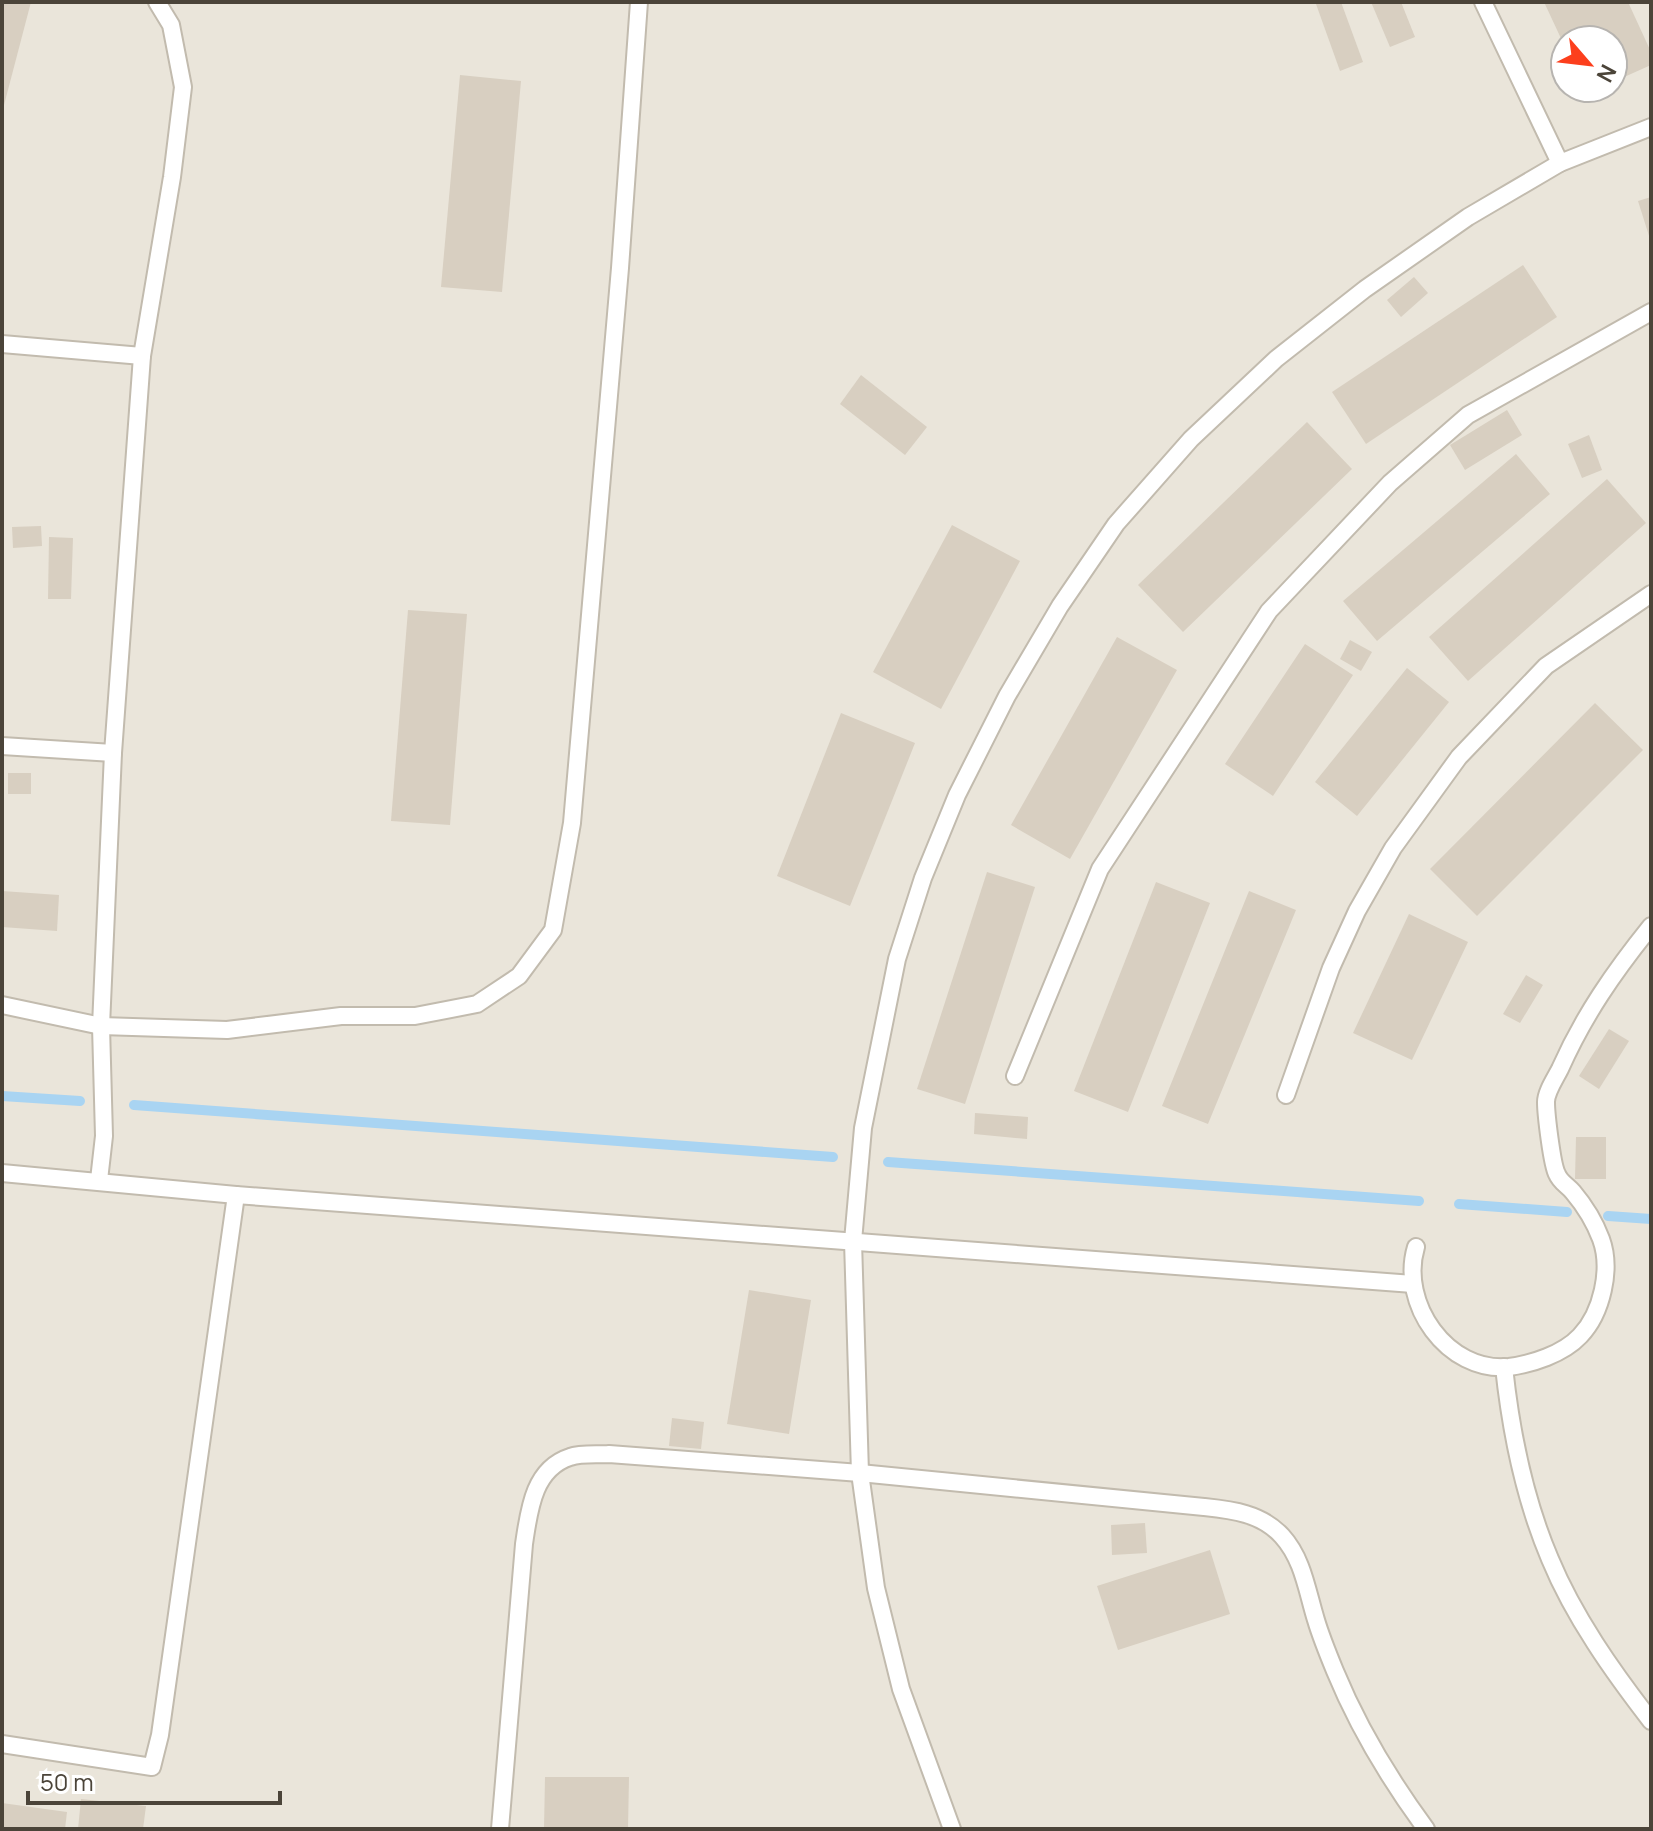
<svg xmlns="http://www.w3.org/2000/svg" width="1653" height="1831" font-family="Manrope,sans-serif">
<style>
.residential{fill:#eae5da;fill-rule:evenodd}
.lines{fill:none;stroke-linecap:round;stroke-linejoin:round}
.stream{stroke:#a9d4f2;stroke-width:10}
.building{fill:#d8cfc1}
.lane-casing{stroke:#c2bbae;stroke-width:20}
.lane{stroke:#fff;stroke-width:16}
</style>
<rect width="100%" height="100%" fill="#f6f3ec"/>
<path class="residential" d="M 2,2 L 1651,2 L 1651,1829 L 2,1829 ZM 1565,40 L 1613,40 L 1613,88 L 1565,88 Z"/>
<g class="lines">
<g class="stream">
<polyline points="2,1096 80,1101"/>
<polyline points="134,1105 833,1157"/>
<polyline points="888,1162 1419,1201"/>
<polyline points="1459,1204 1567,1212"/>
<polyline points="1608,1216 1651,1219"/>
</g>
</g>
<g class="building">
<polygon points="2,2 31,2 3,109 2,109"/>
<polygon points="1321,2 1341,2 1363,62 1340,71 1316,4"/>
<polygon points="1371,2 1401,2 1415,37 1390,47"/>
<polygon points="1544,2 1628,2 1651,52 1651,65 1613,82 1613,40 1565,40 1565,47"/>
<polygon points="460,75 521,81 502,292 441,287"/>
<polygon points="1651,197 1651,239 1650,239 1638,201"/>
<polygon points="1523,265 1557,317 1366,444 1332,392"/>
<polygon points="1414,277 1428,293 1401,317 1387,300"/>
<polygon points="861,375 927,427 905,455 840,404"/>
<polygon points="1507,410 1522,435 1465,470 1450,445"/>
<polygon points="1307,422 1352,469 1183,632 1138,585"/>
<polygon points="1589,435 1602,470 1582,478 1568,444"/>
<polygon points="1516,454 1550,494 1377,641 1343,601"/>
<polygon points="1607,479 1646,523 1468,681 1429,637"/>
<polygon points="952,525 1020,561 941,709 873,672"/>
<polygon points="41,526 42,546 13,548 12,527"/>
<polygon points="49,537 73,538 71,599 48,599"/>
<polygon points="408,610 467,614 450,825 391,821"/>
<polygon points="1117,637 1177,670 1070,859 1011,825"/>
<polygon points="1350,640 1372,652 1361,671 1340,659"/>
<polygon points="1305,644 1353,675 1273,796 1225,764"/>
<polygon points="1407,668 1449,702 1357,816 1315,782"/>
<polygon points="1595,703 1643,750 1477,916 1430,869"/>
<polygon points="841,713 915,743 850,906 777,876"/>
<rect x="8" y="773" width="23" height="21"/>
<polygon points="987,872 1035,887 965,1104 917,1089"/>
<polygon points="1156,882 1210,903 1128,1112 1074,1091"/>
<polygon points="2,891 59,895 57,931 2,927"/>
<polygon points="1249,891 1296,910 1208,1124 1162,1106"/>
<polygon points="1409,914 1468,942 1412,1060 1353,1033"/>
<polygon points="1526,975 1543,985 1520,1023 1503,1014"/>
<polygon points="1609,1029 1629,1041 1599,1089 1579,1076"/>
<polygon points="975,1113 1028,1117 1027,1139 974,1134"/>
<polygon points="1576,1137 1606,1137 1606,1179 1575,1179"/>
<polygon points="749,1290 811,1300 789,1434 727,1424"/>
<polygon points="672,1418 704,1422 701,1449 669,1446"/>
<polygon points="1145,1523 1147,1553 1112,1555 1111,1525"/>
<polygon points="1210,1550 1230,1614 1118,1650 1097,1586"/>
<polygon points="545,1777 629,1777 628,1829 544,1829"/>
<polygon points="81,1799 146,1806 143,1829 78,1829"/>
<polygon points="2,1803 67,1812 65,1829 2,1829"/>
</g>
<g class="lines">
<g class="lane-casing">
<g id="lane">
<polyline points="1483,2 1560,163"/>
<polyline points="2,344 142,356"/>
<polyline points="2,746 113,753"/>
<polyline points="2,1005 101,1026 227,1030 341,1016 415,1016 477,1004 519,976 553,930 572,823 620,268 639,2"/>
<polyline points="1015,1076 1100,869 1269,611 1390,483 1468,415 1651,312"/>
<polyline points="1286,1095 1331,968 1357,911 1393,848 1459,757 1546,666 1651,594"/>
<polyline points="2,1173 236,1195 1413,1284"/>
<polyline points="99,1180 104,1136 101,1026 113,753 142,356 172,177 183,87 171,25 157,2"/>
<path d="M 1416,1247 C 1399,1303 1447,1373 1509,1367 C 1532,1364 1563,1354 1580,1336 C 1602,1313 1612,1269 1601,1239 C 1595,1223 1584,1205 1573,1192 C 1568,1186 1560,1182 1557,1174 C 1552,1165 1546,1114 1546,1102 C 1546,1092 1555,1079 1560,1069 C 1584,1015 1614,972 1651,926"/>
<path d="M 1504,1367 C 1511,1433 1524,1498 1550,1559 C 1574,1617 1613,1672 1651,1721"/>
<polyline points="2,1744 152,1767 160,1735 236,1195"/>
<path d="M 500,1829 L 524,1544 C 529,1511 533,1469 570,1457 C 581,1453 597,1455 609,1454 L 860,1473 L 1204,1507 C 1232,1510 1261,1513 1282,1536 C 1303,1559 1307,1591 1316,1620 C 1321,1637 1328,1654 1335,1671 C 1358,1727 1390,1780 1426,1829"/>
<polyline points="952,1829 901,1689 876,1588 860,1473 853,1241 863,1128 897,959 923,878 957,795 1007,696 1060,606 1116,524 1191,439 1276,359 1365,289 1468,217 1560,163 1651,127"/>
</g>
</g>
<use href="#lane" class="lane"/>
</g>
<rect width="1653" height="1831" fill="none" stroke="#4b4439" stroke-width="8"/>
<g transform="translate(1589 64) rotate(118)"><circle r="38" fill="#ffffff" stroke="#b7b4b0" stroke-width="2"/>
<path d="M0-6L14 30L0 20L-14 30Z" fill="#fc3f1d"/>
<text y="-12" font-size="22" font-weight="bold" text-anchor="middle" fill="#4b4439">N</text>
</g>
<path d="M28 1791v12h252v-12" fill="none" stroke="#4b4439" stroke-width="4"/>
<text x="40" y="1791" font-size="24" fill="#4b4439" stroke="#ffffff" stroke-width="6" paint-order="stroke">50 m</text>
</svg>
